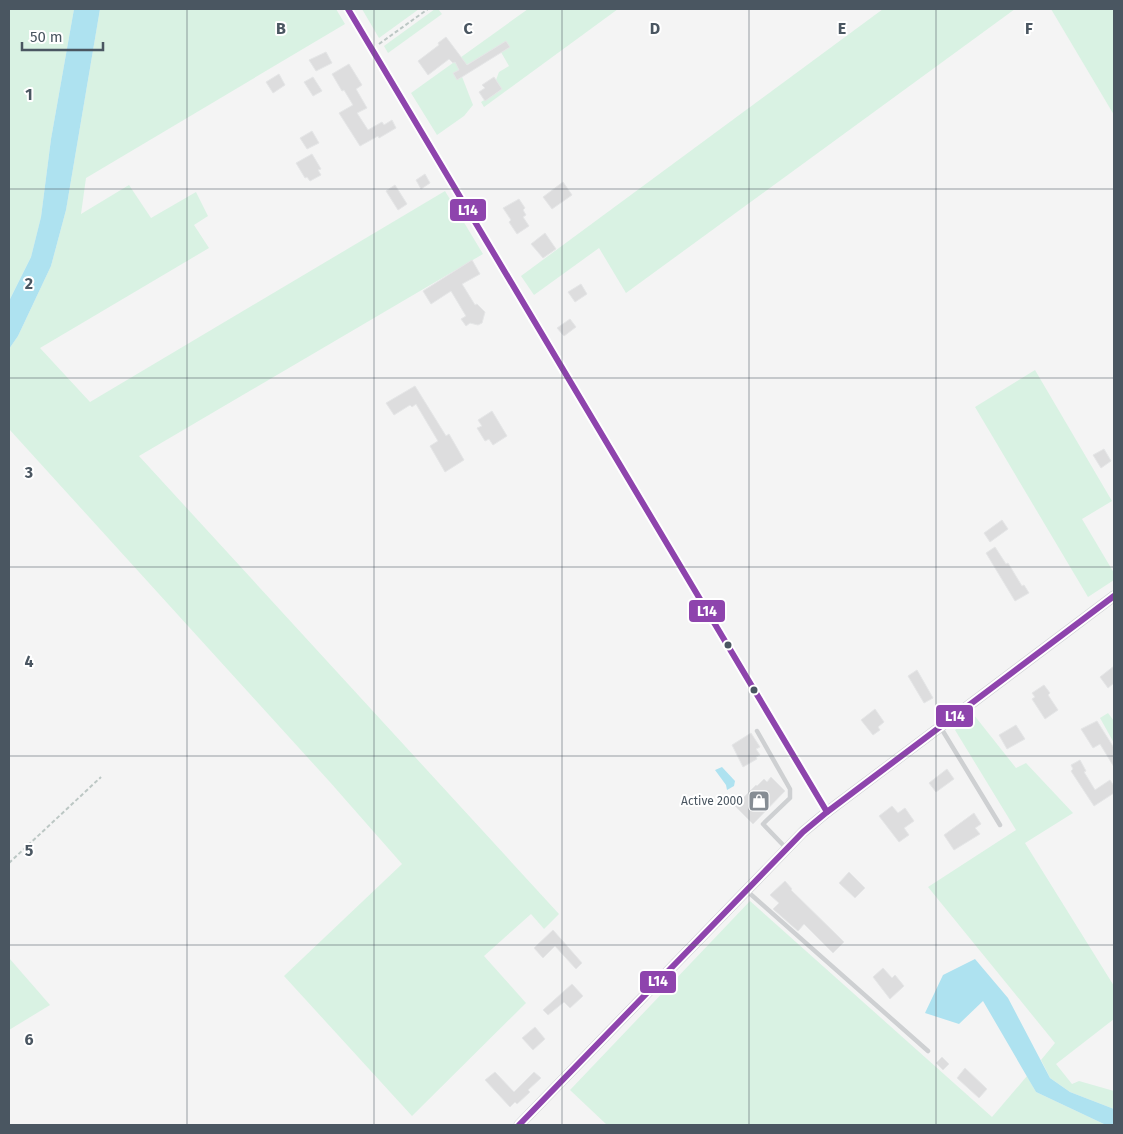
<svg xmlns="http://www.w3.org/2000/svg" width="1123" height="1134" font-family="'Fira Sans',sans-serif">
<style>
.green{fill:#d9f2e3}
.water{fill:#aee2f0}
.building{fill:#ddddde;stroke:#e5e6e7}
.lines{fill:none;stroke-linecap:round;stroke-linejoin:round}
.path{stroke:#bcc7c4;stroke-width:2;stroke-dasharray:4 2.5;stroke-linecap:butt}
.service{stroke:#ced0d2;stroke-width:4.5}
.minor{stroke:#ced0d2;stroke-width:9}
.tertiary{stroke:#ced0d2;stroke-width:11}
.bus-1-casing{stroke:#fff;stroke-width:10}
.bus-1{stroke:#8e44ad;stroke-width:6}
.grid{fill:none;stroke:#4a5661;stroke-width:1;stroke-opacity:0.55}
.bus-dot{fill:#4a5661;stroke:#fff;stroke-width:2}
.labels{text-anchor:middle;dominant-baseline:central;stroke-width:4;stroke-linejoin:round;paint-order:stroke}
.poi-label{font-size:12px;fill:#4a5661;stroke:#fff;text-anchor:end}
.grid-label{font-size:16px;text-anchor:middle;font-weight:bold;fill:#4a5661;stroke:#fff;stroke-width:4;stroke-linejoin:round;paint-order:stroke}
.line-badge{stroke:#fff;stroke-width:2}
.badge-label{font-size:14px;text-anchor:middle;font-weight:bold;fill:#fff}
</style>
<rect width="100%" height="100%" fill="#f4f4f4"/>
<g class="green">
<polygon points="9,9 74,9 51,139 41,217 31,257 9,301"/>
<polygon points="100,9 336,9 345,24 86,178 81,214 129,185 151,218 196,192 208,216 194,225 209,248 40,348 90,402 445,191 483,254 139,456 559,914 544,929 531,914 484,956 526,1003 412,1116 284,976 402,864 329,781 9,429 9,349 18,336 51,266 66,210"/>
<polygon points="362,9 419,9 379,38"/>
<polygon points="435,9 438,9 442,14 388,53 384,46"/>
<polygon points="528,9 618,9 484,107 481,102 502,89 496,80 499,72 509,66 498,47 459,69 473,105 464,116 437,135 411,93"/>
<polygon points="883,9 1015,9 626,293 599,248 534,295 521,276"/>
<polygon points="1051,9 1114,9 1114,115"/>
<polygon points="1035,370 1112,501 1082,519 1114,573 1114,580 1088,597 975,407"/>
<polygon points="1108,713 1114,721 1114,743 1100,718"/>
<polygon points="974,715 1016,768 1026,763 1073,813 1025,843 1114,986 1114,1019 1056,1064 1072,1084 1079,1081 1114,1091 1114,1109 1070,1092 1050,1078 1041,1060 1055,1043 928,887 1016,830 955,730"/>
<polygon points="750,901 992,1117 1027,1076 1036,1092 1106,1125 607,1125 570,1090"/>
<polygon points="9,958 50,1005 9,1030"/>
</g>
<g class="water">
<polygon points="74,9 100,9 66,210 51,266 18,336 9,349 9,301 31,257 41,217 51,139"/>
<polygon points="722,767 735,781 734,786 727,790 726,785 715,770"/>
<polygon points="975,959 1008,998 1050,1078 1070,1092 1114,1109 1114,1125 1106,1125 1036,1092 983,1001 959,1024 925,1013 943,975"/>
</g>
<g class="building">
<polygon points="446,37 467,65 506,41 510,47 457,80 453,73 459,70 455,62 453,63 449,59 428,75 418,61 439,45 438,43"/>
<polygon points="326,52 332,63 316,71 309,60"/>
<polygon points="349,64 362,85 356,89 367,108 357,113 368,130 382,122 384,125 392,120 396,128 379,138 378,136 360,146 339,113 353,105 344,90 342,91 332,74"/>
<polygon points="279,74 285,85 273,93 266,82"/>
<polygon points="313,77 322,91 313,96 304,82"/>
<polygon points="494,77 502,89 485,101 479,92 485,88 482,85"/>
<polygon points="312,131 319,143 307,149 300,138"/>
<polygon points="312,154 321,169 318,170 321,175 310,181 307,177 305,178 296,163"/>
<polygon points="425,174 430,183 421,189 416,180"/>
<polygon points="563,182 572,195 552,209 543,197"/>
<polygon points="395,185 407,204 398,210 386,191"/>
<polygon points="519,199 525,208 523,210 526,215 523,217 529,226 517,234 509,222 511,220 503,208"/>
<polygon points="545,233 556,249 543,258 531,244"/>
<polygon points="472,260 480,274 462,284 475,305 477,304 485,312 482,323 478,325 470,323 466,326 461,319 466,316 451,291 431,304 423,291"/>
<polygon points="581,284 587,294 575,302 568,292"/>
<polygon points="570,319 576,327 564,336 557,328"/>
<polygon points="415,386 446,436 449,434 464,460 445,472 430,446 438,441 416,404 412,407 410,405 394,415 386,403"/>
<polygon points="492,411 507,436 493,445 489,439 485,441 477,428 482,426 478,420"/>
<polygon points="1104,449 1111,461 1101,468 1093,455"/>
<polygon points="1002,520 1008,529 990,542 984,533"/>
<polygon points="995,547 1006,564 1008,563 1022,586 1024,585 1029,593 1015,601 986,553"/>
<polygon points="1114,666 1114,683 1108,688 1100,677"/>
<polygon points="917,670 933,698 924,703 908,676"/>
<polygon points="1044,685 1050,693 1048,695 1058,710 1045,719 1032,699 1035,697 1032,693"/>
<polygon points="875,709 884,722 878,727 880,730 873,735 861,720"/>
<polygon points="1097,721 1114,748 1114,767 1100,744 1093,748 1081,729"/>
<polygon points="1016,725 1025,739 1007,749 999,735"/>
<polygon points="751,733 760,747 756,749 760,755 756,757 757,759 743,767 732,745"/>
<polygon points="1080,760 1086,771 1084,772 1095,790 1110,780 1114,786 1114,793 1094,806 1071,771 1073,769 1071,765"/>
<polygon points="947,769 954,779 936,792 929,783"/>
<polygon points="771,777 785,791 753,824 735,806 756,785 757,786 764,779 767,782"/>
<polygon points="892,806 898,813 905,808 914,821 904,828 909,835 899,842 879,816"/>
<polygon points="974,813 981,824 975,828 980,834 954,850 944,835"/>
<polygon points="849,872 865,888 855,898 839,883"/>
<polygon points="785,881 792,889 791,890 844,942 833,953 804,924 798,931 773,909 779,903 770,895"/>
<polygon points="553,930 582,963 576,969 555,946 543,958 534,948"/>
<polygon points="883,968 892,978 895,975 904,986 890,999 873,977"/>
<polygon points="572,984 583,996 570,1008 564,1002 548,1015 543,1010"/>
<polygon points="535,1027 545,1039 533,1050 522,1038"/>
<polygon points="942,1057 949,1064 943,1070 936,1063"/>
<polygon points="965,1068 987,1089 979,1098 957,1078"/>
<polygon points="495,1072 514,1092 534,1072 541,1078 528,1090 530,1092 517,1104 515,1102 510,1107 485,1080"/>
</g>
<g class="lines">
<g class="path">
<polyline points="379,44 428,9"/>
<polyline points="9,863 101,777"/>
</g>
<g class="service">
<polyline points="941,728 1000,825"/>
<polyline points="757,731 790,789 790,798 763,824 786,848"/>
<polyline points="747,891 928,1051"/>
</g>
<polyline class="minor" points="348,9 827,812"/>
<polyline class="tertiary" points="519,1125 803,832 827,812 1114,596"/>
<g class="bus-1-casing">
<g id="bus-1">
<polyline points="348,9 827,812"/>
<polyline points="519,1125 803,832 827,812 1114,596"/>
</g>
</g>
<use href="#bus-1" class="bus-1"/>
</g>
<path class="grid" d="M 187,9 L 187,1125M 374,9 L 374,1125M 562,9 L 562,1125M 749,9 L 749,1125M 936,9 L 936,1125M 9,189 L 1114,189M 9,378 L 1114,378M 9,567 L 1114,567M 9,756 L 1114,756M 9,945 L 1114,945"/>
<defs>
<g id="shop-square" transform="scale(1.125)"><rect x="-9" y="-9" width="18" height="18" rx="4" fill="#868d94" stroke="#fff"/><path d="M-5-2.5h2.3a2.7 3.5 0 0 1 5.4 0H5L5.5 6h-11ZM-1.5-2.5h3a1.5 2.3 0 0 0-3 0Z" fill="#fff"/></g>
</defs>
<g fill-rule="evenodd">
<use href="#shop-square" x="759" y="801"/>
</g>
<g class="bus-dot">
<circle cx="728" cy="645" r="4.5"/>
<circle cx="754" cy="690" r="4.5"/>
</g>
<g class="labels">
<g class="poi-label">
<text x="743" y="801">Active 2000</text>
</g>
</g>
<g class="grid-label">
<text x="281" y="34">B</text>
<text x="468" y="34">C</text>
<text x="655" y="34">D</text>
<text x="842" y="34">E</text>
<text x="1029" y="34">F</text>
<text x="29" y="100">1</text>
<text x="29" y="289">2</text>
<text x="29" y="478">3</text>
<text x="29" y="667">4</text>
<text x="29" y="856">5</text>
<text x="29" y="1045">6</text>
</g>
<g class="line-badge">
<rect x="449" y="198" width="38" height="24" rx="5" fill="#8e44ad"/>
<rect x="688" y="599" width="38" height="24" rx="5" fill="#8e44ad"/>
<rect x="935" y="704" width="39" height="24" rx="5" fill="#8e44ad"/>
<rect x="639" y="970" width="38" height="24" rx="5" fill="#8e44ad"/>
</g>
<g class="badge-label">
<text x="468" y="215">L14</text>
<text x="707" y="616">L14</text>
<text x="955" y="721">L14</text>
<text x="658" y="986">L14</text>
</g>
<rect width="1123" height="1134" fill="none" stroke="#4a5661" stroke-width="20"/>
<path d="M22 42v8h81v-8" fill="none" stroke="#4a5661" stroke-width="2.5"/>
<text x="30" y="42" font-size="15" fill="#4a5661" stroke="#ffffff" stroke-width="4" paint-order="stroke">50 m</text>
</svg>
